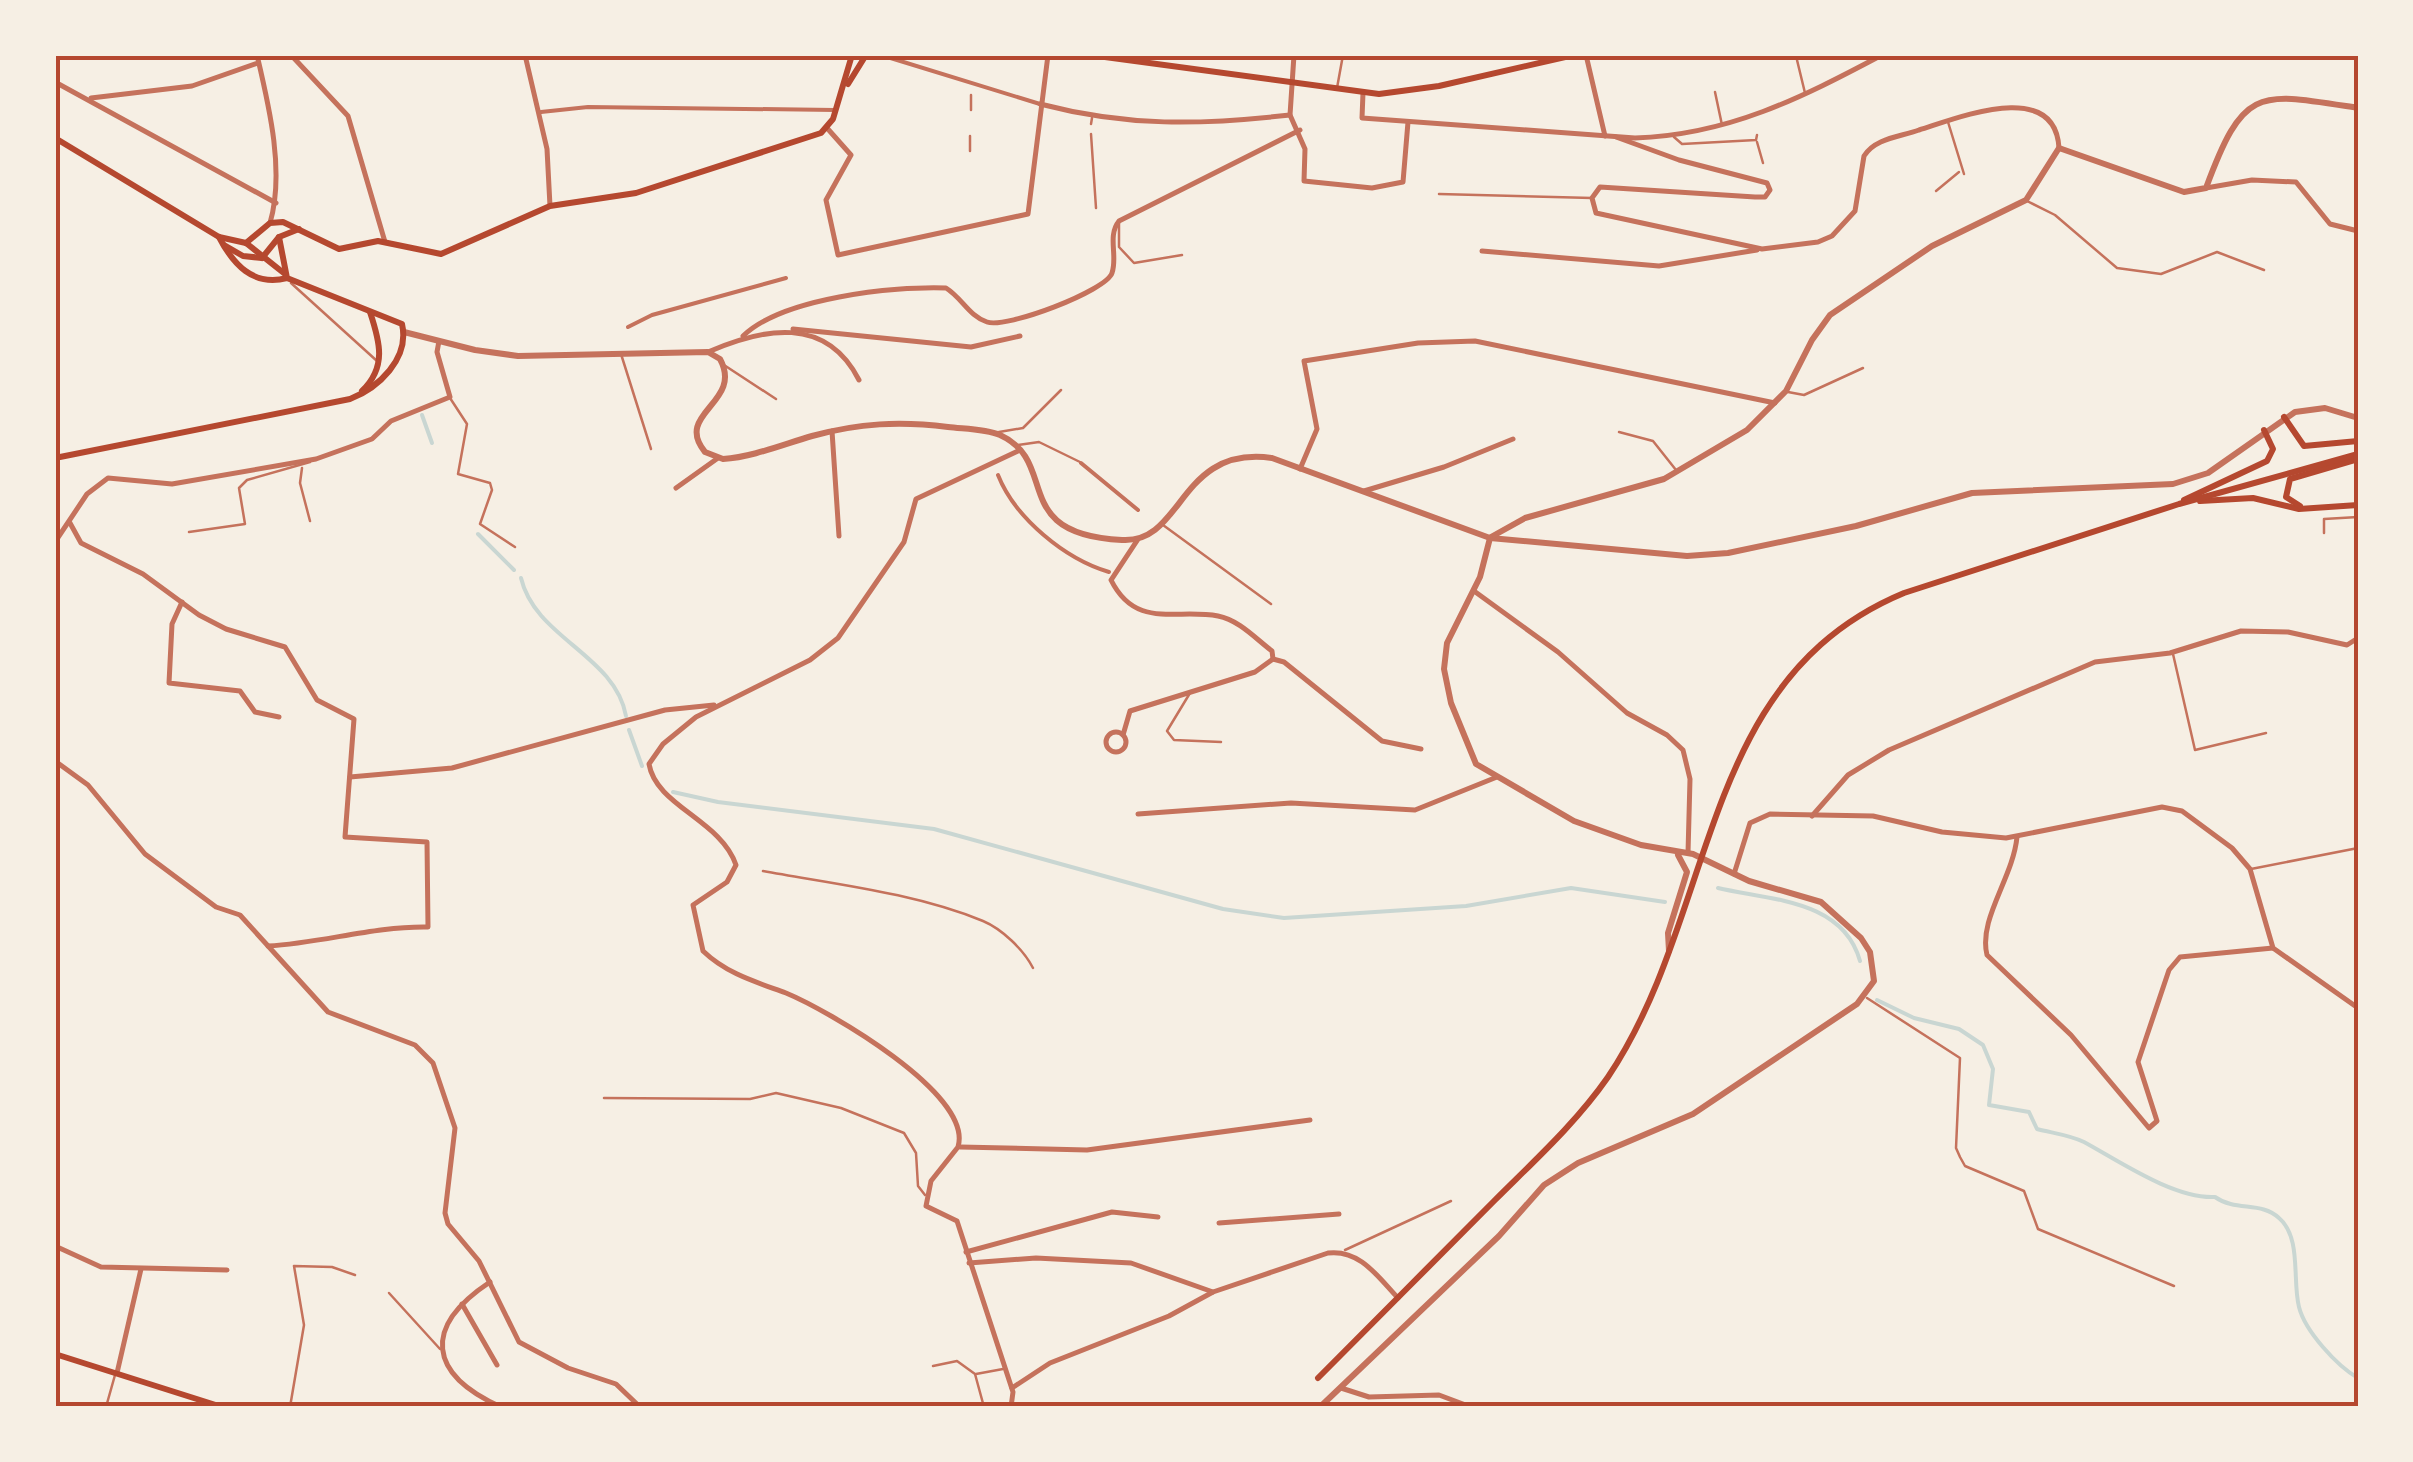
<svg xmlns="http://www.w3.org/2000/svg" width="2413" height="1462" font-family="'Exo 2',sans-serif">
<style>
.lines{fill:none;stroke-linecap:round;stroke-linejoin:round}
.stream{stroke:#c9d6d2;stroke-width:4}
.service{stroke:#c5725c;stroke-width:2.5}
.pedestrian{stroke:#c5725c;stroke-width:4}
.minor{stroke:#c5725c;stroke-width:5}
.tertiary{stroke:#c5725c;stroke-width:6}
.secondary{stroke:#b5482f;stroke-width:6}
.neatline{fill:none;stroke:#b5482f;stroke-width:4}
</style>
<rect width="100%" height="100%" fill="#f6efe4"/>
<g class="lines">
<g class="stream">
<polyline points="422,415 432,443"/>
<polyline points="478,534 514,570"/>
<path d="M 521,578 C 535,638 615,655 626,716"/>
<polyline points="629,730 642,766"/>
<polyline points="673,792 718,802 934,829 1223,909 1284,918 1466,906 1571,888 1665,902"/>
<path d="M 1718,888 C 1769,900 1843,899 1860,961"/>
<path d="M 1877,1000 L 1914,1018 L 1959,1029 L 1983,1045 L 1993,1069 L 1989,1105 L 2029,1112 L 2037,1129 C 2052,1133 2070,1135 2084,1142 C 2119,1161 2174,1199 2215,1197 C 2236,1212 2261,1201 2279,1218 C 2302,1238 2292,1280 2299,1307 C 2305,1331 2337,1366 2358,1378"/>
</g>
<g class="service">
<polyline points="1797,60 1805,93"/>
<polyline points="1337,88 1343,55"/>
<polyline points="1715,92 1722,125"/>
<polyline points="971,110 971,95"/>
<polyline points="1948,122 1964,174"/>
<polyline points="1091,124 1092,118"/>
<polyline points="1091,134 1096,208"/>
<polyline points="1674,137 1682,144 1756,140 1757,135"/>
<polyline points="1757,142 1763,163"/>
<polyline points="970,151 970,136"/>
<polyline points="1936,191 1959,172"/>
<polyline points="1439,194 1592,198"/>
<polyline points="2027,201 2055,215 2117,268 2161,274 2217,252 2264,270"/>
<polyline points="1119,223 1119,247 1134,263 1182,255"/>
<polyline points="291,283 377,361"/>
<polyline points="621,354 651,449"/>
<polyline points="724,365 776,399"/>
<polyline points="1788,392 1804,395 1863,368"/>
<polyline points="450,398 467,424 458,474 490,483 492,490 480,524 515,547"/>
<polyline points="999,432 1023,428 1061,390"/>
<polyline points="1619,432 1653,441 1676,470"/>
<polyline points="1018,445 1039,442 1080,462"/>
<polyline points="302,468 300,483 310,521"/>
<polyline points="1163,525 1271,604"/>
<polyline points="189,532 245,524 239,488 247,480 310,462"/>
<polyline points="2324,533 2324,519 2358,517"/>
<polyline points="2173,654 2195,750 2266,733"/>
<polyline points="1190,693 1167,731 1174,740 1221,742"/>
<polyline points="2251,869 2358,848"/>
<path d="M 763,871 C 834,884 915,893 983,921 C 1002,929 1024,950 1033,968"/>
<polyline points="1867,998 1960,1058 1956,1148 1960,1157 1965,1166 2024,1191 2038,1229 2174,1286"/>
<polyline points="604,1098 750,1099 776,1093 841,1108 904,1133 916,1153 918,1186 925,1195"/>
<polyline points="1345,1250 1451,1201"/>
<polyline points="389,1293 440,1349"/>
<polyline points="933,1366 957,1361 975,1374 984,1407"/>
<polyline points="976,1374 1003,1369"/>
<polyline points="106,1407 115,1375"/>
<polyline points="290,1407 304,1325 294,1266 332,1267 355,1275"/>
</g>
<g class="pedestrian">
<polyline points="884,56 1040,104"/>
<polyline points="541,112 588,107 835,110"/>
<polyline points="628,327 652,315 786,278"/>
<polyline points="1081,463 1138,510"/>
<path d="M 998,475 C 1015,518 1065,559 1109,572"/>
</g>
<g class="minor">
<path d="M 257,55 C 269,106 285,172 270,223"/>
<polyline points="291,55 348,116 385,242"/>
<polyline points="525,55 547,149 550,206"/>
<polyline points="1294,55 1290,115 1305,149 1304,181 1372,188 1403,182 1408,122"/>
<polyline points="1586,55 1605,136"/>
<polyline points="55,82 276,203"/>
<path d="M 1363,93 L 1362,118 L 1635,138 C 1728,135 1801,98 1882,55"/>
<polyline points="91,98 192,86 258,63"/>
<path d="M 1040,104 C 1128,127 1200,125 1290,115"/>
<polyline points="827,128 851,155 826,200 838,255 1028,214 1048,55"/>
<path d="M 1616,137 L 1679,160 L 1767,183 L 1770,190 L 1765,197 L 1755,197 L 1600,187 L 1592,198 L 1596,213 L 1762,249 L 1818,242 L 1832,236 L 1855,211 L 1864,156 C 1875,138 1900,137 1919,130 C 1958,118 2055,78 2059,148"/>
<polyline points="2206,188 2252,180 2296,182 2330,224 2358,231"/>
<polyline points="1482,251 1659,266 1757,250"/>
<polyline points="793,329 971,347 1020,336"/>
<path d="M 743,336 C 782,298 893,286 946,288 C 962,298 969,316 987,322 C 1006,329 1106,291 1112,273 C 1118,256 1107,236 1119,221 L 1300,130"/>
<path d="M 708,352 C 763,328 826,315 859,380"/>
<polyline points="832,431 839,536"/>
<polyline points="1300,469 1317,429 1304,361 1418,343 1475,341 1775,403"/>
<polyline points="676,488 718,458"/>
<polyline points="1364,491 1444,467 1513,439"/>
<path d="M 70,523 L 81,543 L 143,574 L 199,615 L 226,629 L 285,647 L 317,700 L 354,719 L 345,837 L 427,842 L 428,927 C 373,926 323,943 268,946"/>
<path d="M 1138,539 L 1111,580 C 1136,630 1176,608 1218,616 C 1239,620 1256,639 1272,651 L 1273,659 L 1284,662 L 1382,741 L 1421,749"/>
<polyline points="55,542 87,494 108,478 172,484 316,459 372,439 391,421 450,397 437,352 439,341"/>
<polyline points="1474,591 1558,652 1627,713 1667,735 1683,750 1690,779 1688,853"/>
<polyline points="182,602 172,624 169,683 240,691 255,712 279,717"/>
<circle cx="1116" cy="742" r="10"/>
<polyline points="1123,735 1130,711 1255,672 1273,659"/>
<polyline points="55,761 88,785 145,854 216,907 240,915 328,1012 415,1045 433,1063 455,1128 445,1213 448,1224 479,1261 519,1342 568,1368 616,1384 640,1407"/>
<polyline points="350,777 452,768 665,710 714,705"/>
<polyline points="1138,814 1291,803 1415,810 1497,777"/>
<polyline points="1812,816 1848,775 1889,750 2095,662 2170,653 2241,631 2288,632 2347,645 2358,638"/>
<path d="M 2017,837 C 2013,878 1978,919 1987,955 L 2071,1035 L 2149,1128 L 2157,1121 L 2138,1062 L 2169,970 L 2180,957 L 2273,948"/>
<polyline points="1734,874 1750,823 1770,814 1873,816 1942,832 2006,838 2162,807 2182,811 2232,848 2250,869 2273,948 2358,1008"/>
<polyline points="960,1147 1087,1150 1310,1120"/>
<polyline points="1219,1223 1339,1214"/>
<polyline points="55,1246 101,1267 227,1270"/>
<polyline points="966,1252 1112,1212 1158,1217"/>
<polyline points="969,1263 1036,1258 1131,1263 1213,1292"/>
<path d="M 490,1282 C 422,1327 428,1374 501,1407"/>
<polyline points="462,1304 497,1365"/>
<polyline points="117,1373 141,1269"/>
<path d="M 1012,1388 L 1050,1363 L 1169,1316 L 1213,1292 L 1328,1253 C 1360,1249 1378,1277 1398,1298"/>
<polyline points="1341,1388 1369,1397 1439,1395 1471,1407"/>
<path d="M 1011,1407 L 1013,1392 L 957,1221 L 926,1206 L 931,1181 L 958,1147 C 974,1094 827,1010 786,993 C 756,982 727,974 703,951 L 693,905 L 727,882 L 736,865 C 721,820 656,806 649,764 L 663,744 L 696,717 L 810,660 L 838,638 L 904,542 L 916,499 L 1018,451"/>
</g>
<g class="tertiary">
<path d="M 404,332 L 475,350 L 518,356 L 708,352 L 720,359 C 744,403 673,413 705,452 L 723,459 C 753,457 784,444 812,436 C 859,423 900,421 948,427 C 964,429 985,429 1000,435 C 1061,463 1007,534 1122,540 C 1184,544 1178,445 1272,458 L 1490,538 L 1687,556 L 1728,553 L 1856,526 L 1972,493 L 2173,484 L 2208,473 L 2295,412 L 2325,408 L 2358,418"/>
<path d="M 1491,537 L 1525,518 L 1664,479 L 1747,430 L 1786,391 L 1812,340 L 1830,315 L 1932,246 L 2026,200 L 2059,148 L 2184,192 L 2206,188 C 2244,85 2258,92 2358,108"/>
<polyline points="1669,951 1668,933 1687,872 1678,855"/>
<polyline points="1320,1407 1499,1236 1544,1185 1578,1163 1693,1114 1857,1004 1874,981 1870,952 1861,938 1821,902 1749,881 1693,854 1641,845 1574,821 1476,764 1451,703 1444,669 1447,643 1480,577 1490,538"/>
</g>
<g class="secondary">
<polyline points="1090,55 1379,94 1439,86 1574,55"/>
<polyline points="848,84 866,55"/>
<polyline points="55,138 219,237 246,243 285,274"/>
<path d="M 219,237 C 233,264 253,287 287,278"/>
<polyline points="246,243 270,223 283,222 339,249 378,241 441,254 550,206 636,193 821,133 833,119 852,55"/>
<polyline points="224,245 243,256 262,258"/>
<polyline points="262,258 279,237 299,229"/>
<path d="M 362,391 C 387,367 380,342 370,312"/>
<polyline points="2284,417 2304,446 2358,441"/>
<path d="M 55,458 L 350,399 C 378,388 410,359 402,324 L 287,278 L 279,237"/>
<polyline points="2184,500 2267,461 2273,449 2264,430"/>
<polyline points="2200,501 2253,498 2299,509 2358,505"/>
<polyline points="2300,506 2286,497 2290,479 2358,459"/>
<polyline points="55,1354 222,1407"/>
<path d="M 1318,1378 C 1377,1319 1436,1259 1495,1200 C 1534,1161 1576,1123 1608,1077 C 1719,912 1697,679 1904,593 L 2179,504 L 2358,454"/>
</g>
</g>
<rect width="2413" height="1462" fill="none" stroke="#f6efe4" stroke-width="115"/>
<rect x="58" y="58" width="2298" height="1346" class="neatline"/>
</svg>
